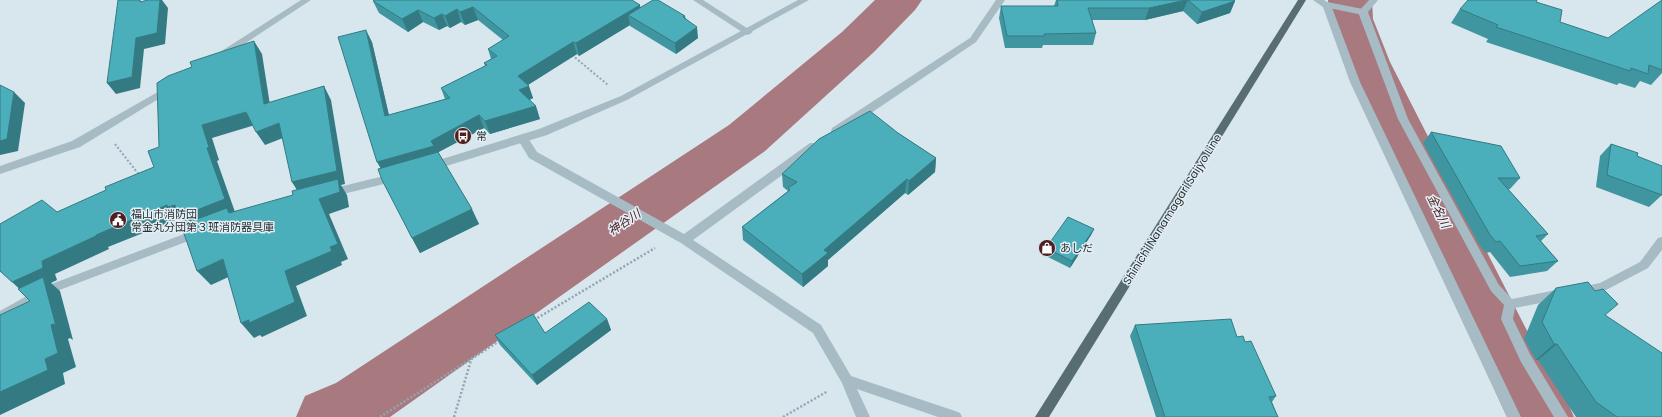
<svg xmlns="http://www.w3.org/2000/svg" width="1662" height="417" font-family="Poppins,'Noto Sans JP',sans-serif">
<style>
.lines{fill:none;stroke-linecap:round;stroke-linejoin:round}
.river{fill:#a87a7f;fill-rule:evenodd}
.path-far1{stroke:#90a7b0;stroke-width:2;stroke-dasharray:2 2;stroke-linecap:butt}
.path{stroke:#90a7b0;stroke-width:2.5;stroke-dasharray:2 2;stroke-linecap:butt}
.service{fill:#a6bbc4;fill-rule:evenodd}
.minor{fill:#a6bbc4;fill-rule:evenodd}
.tertiary{fill:#a6bbc4;fill-rule:evenodd}
.primary{fill:#586d72;fill-rule:evenodd}
.wall{fill:#4096a0}
.shaded-wall{fill:#347a82}
.building{fill:#4aafba;stroke:#347a82}
.labels{text-anchor:middle;dominant-baseline:central;stroke-width:3;stroke-linejoin:round;paint-order:stroke}
.poi-label{font-size:11px;fill:#262f31;stroke:#e4eff6;text-anchor:start}
.street-label{font-size:11px;fill:#262f31;stroke:#e4eff6}
.water-label{font-size:12px;font-style:italic;fill:#4e2023;stroke:#e4eff6}
</style>
<rect width="100%" height="100%" fill="#d8e6ee"/>
<g class="lines">
<g class="river">
<polygon points="875,0 922,0 915,10 874,52 765,151 390,417 296,417 305,396 336,383 729,125 842,32"/>
<polygon points="1328,0 1372,0 1373,19 1390,62 1545,366 1565,396 1574,417 1507,417 1344,62 1329,19"/>
</g>
<g class="path-far1">
<polyline points="572,55 608,85"/>
<polyline points="115,144 140,176"/>
</g>
<g class="path">
<polyline points="534,320 655,248"/>
<polyline points="380,417 501,340"/>
<polyline points="454,417 472,357"/>
<polyline points="783,417 828,391"/>
</g>
<polygon class="service" points="1327,2 1363,9 1368,12 1363,15 1324,7 1323,5"/>
<g class="minor">
<polygon points="301,0 311,0 226,56 220,56 218,54 220,52"/>
<polygon points="693,0 703,0 753,32 748,35 745,34"/>
<polygon points="996,0 1005,0 976,42 840,134 832,134 831,131 832,128 970,38"/>
<polygon points="1313,0 1324,0 1331,5 1360,82 1521,417 1507,417 1350,82 1323,7"/>
<polygon points="1369,0 1378,0 1368,12 1408,119 1499,285 1512,299 1561,289 1565,291 1567,294 1565,297 1561,299 1515,308 1513,319 1530,354 1568,417 1554,417 1521,362 1501,319 1504,305 1491,291 1398,119 1358,12"/>
<polygon points="170,85 173,86 175,88 173,90 80,147 0,174 0,166 72,141"/>
<polygon points="522,134 526,135 537,152 684,234 810,143 818,143 819,146 818,149 693,240 821,325 851,376 955,411 960,413 962,417 938,417 857,389 870,417 856,417 842,383 813,333 681,243 529,158 517,138"/>
<polygon points="1662,237 1662,250 1648,268 1606,290 1580,296 1576,294 1574,291 1576,288 1600,283 1640,262 1658,238"/>
</g>
<g class="tertiary">
<polygon points="798,0 809,0 627,100 547,135 430,171 425,167 426,164 539,129 621,96"/>
<polygon points="396,173 401,177 400,180 331,197 326,193 331,189"/>
<polygon points="200,228 204,229 206,232 204,235 49,294 0,322 0,311 41,288"/>
</g>
<polygon class="primary" points="1298,0 1306,0 1049,417 1035,417"/>
</g>
<g class="wall">
<polygon points="1056,0 1234,0 1235,1 1230,13 1197,24 1183,11 1145,20 1092,20 1096,33 1093,45 1043,45 1042,48 1005,48 999,18 1001,6 1054,6"/>
<polygon points="373,1 640,5 640,8 685,16 686,19 698,38 676,54 630,26 630,25 579,56 577,54 528,85 533,98 529,100 540,119 490,134 484,128 438,152 479,224 420,253 412,238 381,168 372,42 389,115 445,99 441,88 485,66 484,63 491,59 488,49 503,40 478,20 465,25 461,22 450,28 447,26 439,30 423,22 408,32 379,13"/>
<polygon points="1536,2 1560,22 1662,70 1662,73 1651,85 1640,81 1635,88 1619,83 1617,85 1486,42 1488,39 1451,23 1460,9"/>
<polygon points="1431,132 1520,178 1510,189 1508,189 1548,234 1541,241 1558,261 1547,271 1510,277 1490,252 1486,253 1480,246 1423,143"/>
<polygon points="898,133 936,158 935,172 908,195 905,193 828,260 828,266 803,287 743,240 742,227 788,191 783,187 782,174"/>
<polygon points="1611,144 1637,156 1662,195 1649,207 1596,187 1600,156"/>
<polygon points="1094,229 1091,235 1070,268 1044,255 1046,248"/>
<polygon points="1556,288 1605,315 1662,417 1576,417 1538,360 1536,360 1524,339 1538,305"/>
<polygon points="607,319 611,330 537,385 500,345 495,335 545,333"/>
<polygon points="1135,325 1237,337 1245,342 1276,396 1272,402 1278,417 1156,417 1130,336"/>
</g>
<g class="shaded-wall">
<polygon points="160,0 162,0 168,8 165,44 144,49 140,88 116,94 107,83"/>
<polygon points="1188,0 1183,11 1145,20 1149,8"/>
<polygon points="1235,1 1230,13 1197,24 1202,12"/>
<polygon points="640,5 642,18 628,15 630,25 579,56 576,43"/>
<polygon points="473,7 478,20 465,25 460,12"/>
<polygon points="457,9 461,22 450,28 445,16"/>
<polygon points="418,10 423,22 408,32 402,19"/>
<polygon points="442,14 447,26 439,30 434,18"/>
<polygon points="697,27 698,38 676,54 675,43"/>
<polygon points="366,30 372,42 392,129 385,116"/>
<polygon points="254,41 262,54 272,118 264,104"/>
<polygon points="573,42 577,54 523,88 518,76"/>
<polygon points="324,86 331,100 345,184 341,185 347,195 349,207 329,214 348,259 341,262 342,265 296,286 307,316 262,337 260,335 254,338 241,323 285,271 300,195 292,182"/>
<polygon points="529,86 533,98 524,103 519,90"/>
<polygon points="14,92 25,103 18,151 0,155 0,141"/>
<polygon points="536,106 540,119 490,134 485,121"/>
<polygon points="246,112 255,125 212,138 219,160 217,161 235,212 190,229 181,219 179,220 178,219 108,247 109,249 55,274 57,280 51,283 60,291 73,340 70,338 68,339 76,367 63,373 65,384 0,415 0,392 45,359 51,325 26,295 12,282 42,261 96,235 207,148 202,125"/>
<polygon points="479,115 484,128 437,153 384,174 377,162 431,141"/>
<polygon points="279,123 288,136 265,145 256,132"/>
<polygon points="936,158 935,172 908,195 909,181"/>
<polygon points="907,179 905,193 828,260 828,266 803,287 802,274 824,250"/>
<polygon points="472,209 479,224 420,253 412,238"/>
<polygon points="1094,229 1091,235 1070,268 1072,261"/>
<polygon points="223,259 235,274 211,285 197,271"/>
<polygon points="607,319 611,330 537,385 532,375"/>
<polygon points="1554,344 1557,344 1538,360 1536,360"/>
</g>
<g class="building">
<polygon points="118,0 140,0 140,2 148,0 160,0 157,33 136,38 132,77 107,83"/>
<polygon points="375,0 632,0 640,5 576,43 573,42 518,76 529,86 519,90 536,106 485,121 479,115 431,141 434,146 377,162 338,37 366,30 385,116 450,98 441,88 487,65 484,63 497,56 488,49 509,36 473,7 460,12 457,9 445,16 442,14 434,18 418,10 402,19 373,1"/>
<polygon points="653,0 658,0 685,16 683,17 697,27 675,43 628,15"/>
<polygon points="1057,0 1186,0 1149,8 1088,8 1096,33 1044,34 1045,36 1007,36 1001,6 1058,6"/>
<polygon points="1188,0 1234,0 1235,1 1202,12"/>
<polygon points="1468,0 1537,0 1536,2 1562,10 1560,22 1608,38 1662,0 1662,70 1649,65 1648,74 1631,68 1630,71 1496,27 1498,25 1460,9"/>
<polygon points="254,41 264,104 324,86 337,171 292,182 279,123 256,132 246,112 202,125 209,147 207,148 225,199 179,217 175,205 168,207 167,205 96,235 96,236 42,261 43,268 12,282 0,271 0,224 42,200 57,212 106,190 105,187 154,167 148,151 159,147 157,83 168,76 192,67 190,62"/>
<polygon points="0,85 14,92 7,139 0,141"/>
<polygon points="870,111 898,133 936,158 909,181 907,179 824,250 828,253 802,274 742,227 790,190 788,188 797,182 782,174 819,139"/>
<polygon points="1431,132 1501,146 1520,178 1498,178 1548,234 1536,236 1558,261 1520,266 1500,241 1496,242 1490,235"/>
<polygon points="1611,144 1638,153 1637,156 1662,166 1662,195 1607,175"/>
<polygon points="438,152 472,209 412,238 382,180 378,169"/>
<polygon points="338,179 340,192 319,199 338,244 330,247 332,251 285,271 295,302 249,323 249,320 241,323 223,259 197,271 181,225 227,208 229,213 293,195 292,191"/>
<polygon points="1068,217 1094,229 1072,261 1046,248"/>
<polygon points="43,277 56,326 54,324 51,325 58,353 45,359 48,370 0,392 0,315 30,301 18,289"/>
<polygon points="1588,282 1595,291 1603,289 1618,304 1605,315 1662,353 1662,417 1617,417 1596,402 1557,344 1554,344 1542,322 1556,288"/>
<polygon points="589,302 607,319 532,375 495,335 533,314 545,333"/>
<polygon points="1231,319 1237,337 1243,336 1245,342 1251,341 1276,396 1269,397 1278,417 1165,417 1135,325"/>
</g>
<defs>
<g id="bus-disc" transform="scale(0.9)"><circle r="9.5" fill="#4e2023" stroke="#e4eff6"/><path d="M-5-6H5V4H4V6H2V4H-2V6H-4V4H-5ZM-3.5-4V0h7V-4ZM-3.5 1.2v1.5H-2V1.2ZM2 1.2v1.5H3.5V1.2Z" fill="#fff"/></g>
<g id="civic-disc" transform="scale(0.9)"><circle r="9.5" fill="#4e2023" stroke="#e4eff6"/><path d="M-.6-6.5H3V-4.5H.6V-3L4-1V1h2V6H-6V1h2V-1L-.6-3ZM-1.2 2.5V6h2.4V2.5Z" fill="#fff"/></g>
<g id="shop-disc" transform="scale(0.9)"><circle r="9.5" fill="#4e2023" stroke="#e4eff6"/><path d="M-5-2.5h2.3a2.7 3.5 0 0 1 5.4 0H5L5.5 6h-11ZM-1.5-2.5h3a1.5 2.3 0 0 0-3 0Z" fill="#fff"/></g>
</defs>
<g fill-rule="evenodd">
<use href="#bus-disc" x="463" y="136"/>
<use href="#civic-disc" x="118" y="220"/>
<use href="#shop-disc" x="1047" y="248"/>
</g>
<g class="labels">
<g class="poi-label">
<text x="476" y="136">常</text>
<text x="131" y="214">福山市消防団<tspan x="131" dy="13">常金丸分団第３班消防器具庫</tspan></text>
<text x="1060" y="248">あしだ</text>
</g>
<g class="street-label">
<text transform="translate(1172 209) rotate(-58)">Shinichi Nanamagari Saijyo Line</text>
</g>
<g class="water-label">
<text transform="translate(1439 211) rotate(64)">金名川</text>
<text transform="translate(624 222) rotate(-34)">神谷川</text>
</g>
</g>
</svg>
